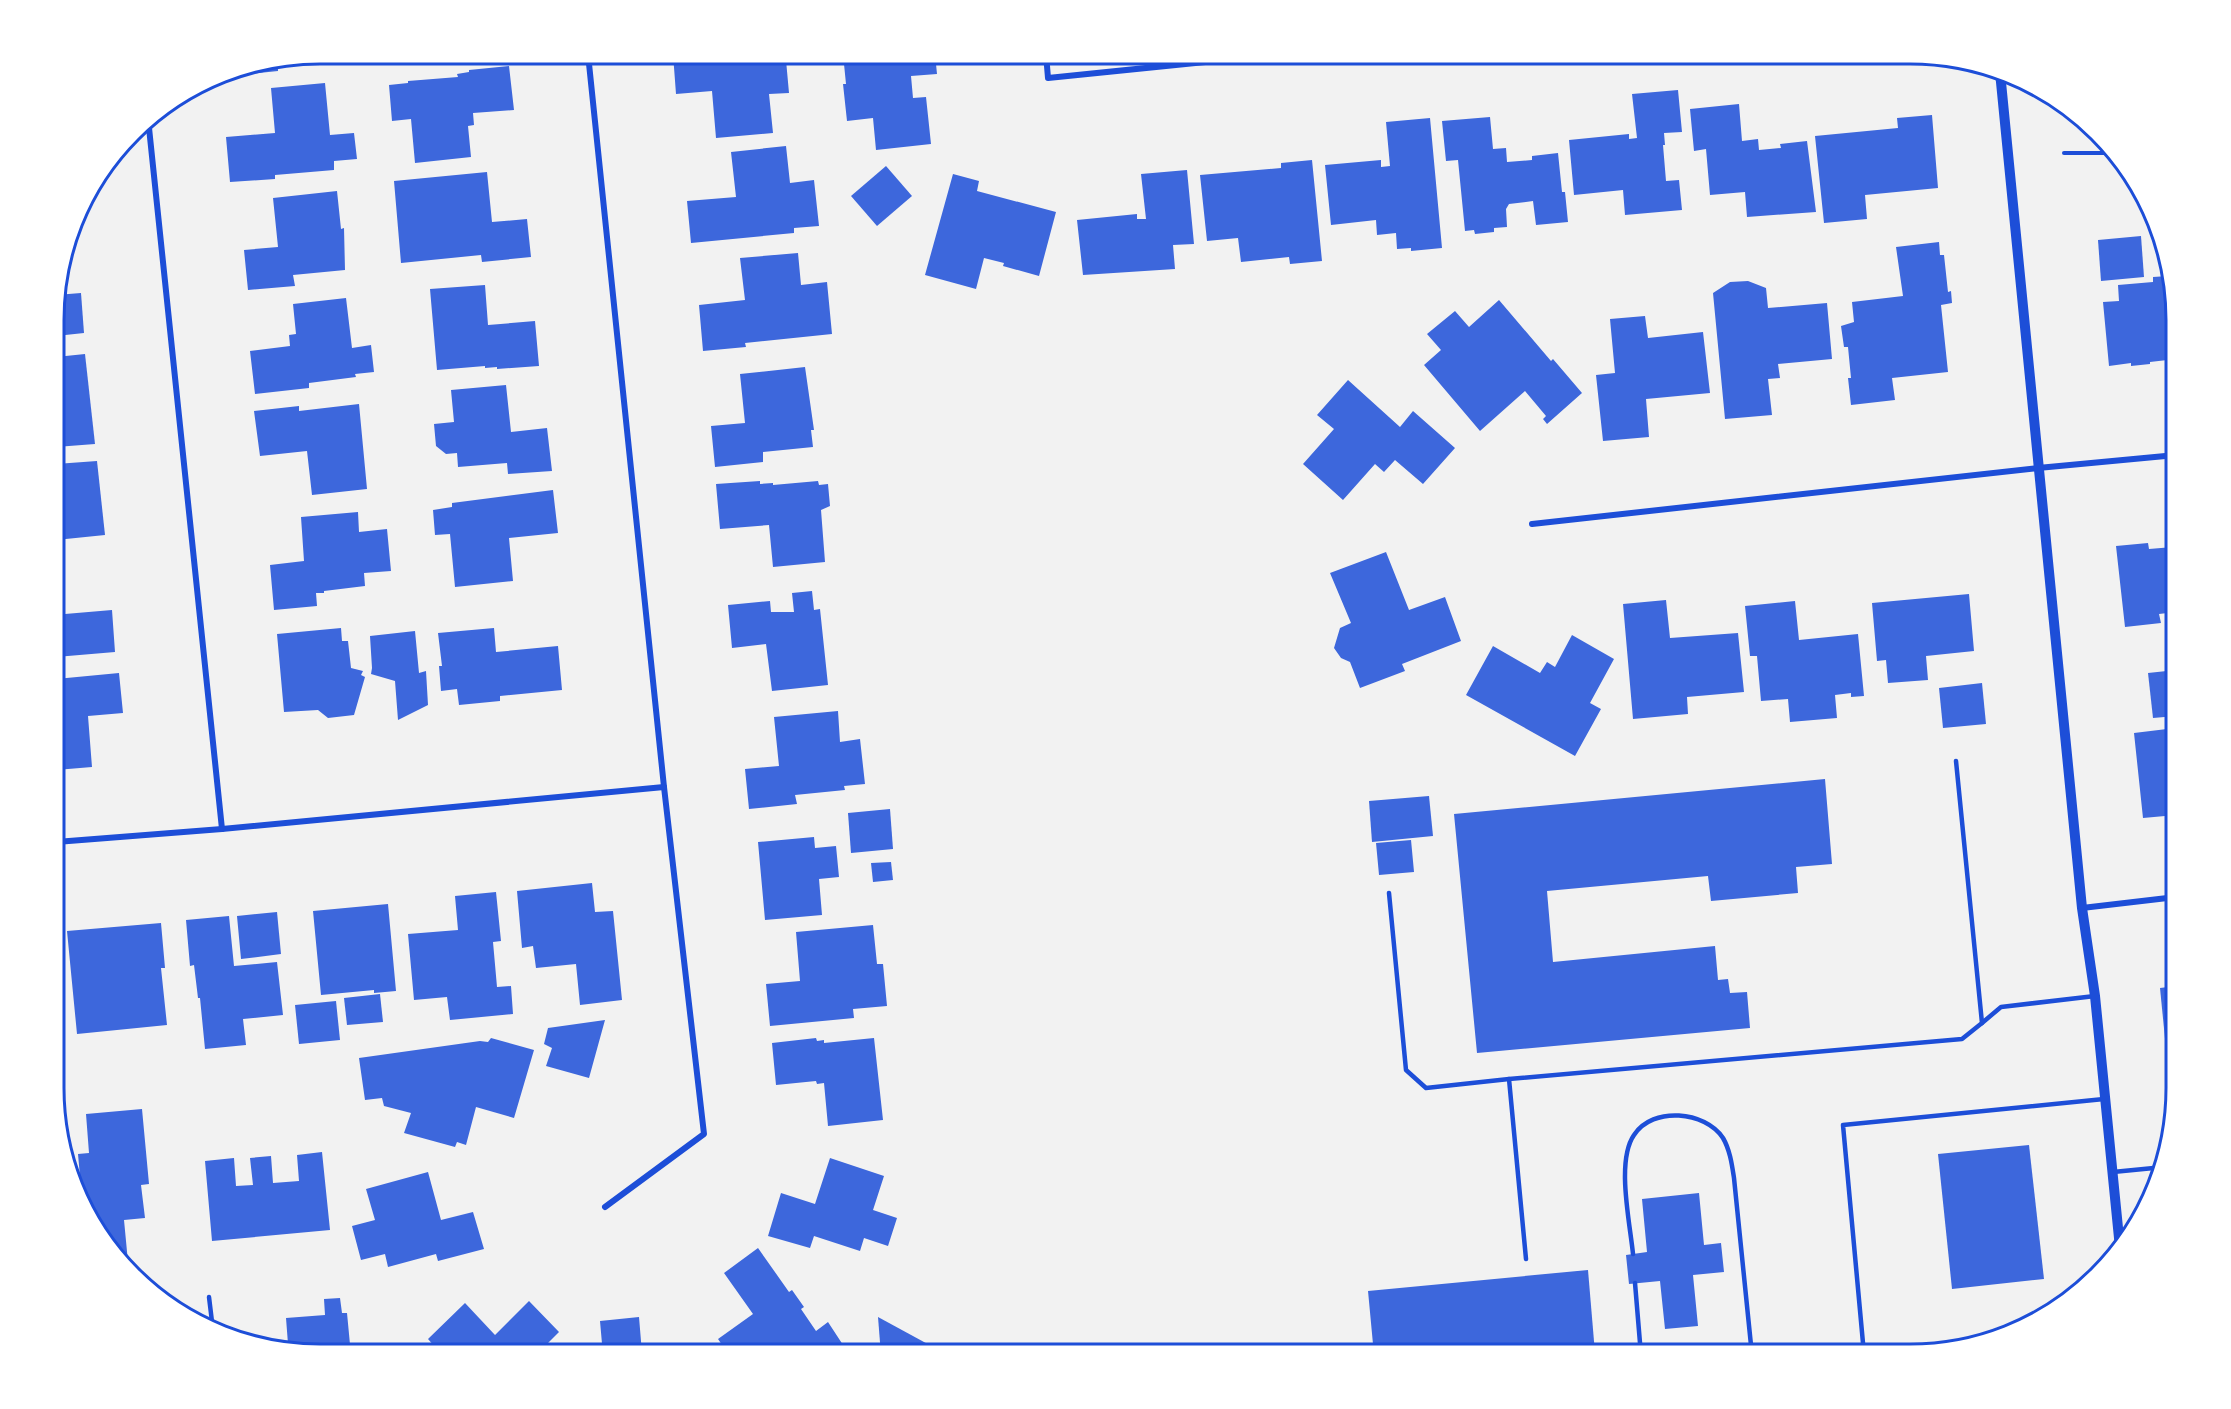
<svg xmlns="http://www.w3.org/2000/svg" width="2231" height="1409" font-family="Poppins,sans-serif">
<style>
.building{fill:#3d67dc}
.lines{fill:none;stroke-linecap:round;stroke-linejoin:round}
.path{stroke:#1d4ed8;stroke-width:4}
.service{stroke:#1d4ed8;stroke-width:4.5}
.minor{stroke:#1d4ed8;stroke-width:6}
.tertiary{stroke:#1d4ed8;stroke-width:10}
.rim{fill:none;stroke:#1d4ed8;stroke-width:3}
</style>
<rect width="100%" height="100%" fill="#f2f2f2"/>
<g class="building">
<polygon points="673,54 761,54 761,56 765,56 765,62 786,60 789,93 769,94 773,133 716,138 712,91 676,94"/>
<polygon points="843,54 935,54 937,74 911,76 913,98 926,97 931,144 876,150 873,118 847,121 843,84 846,84"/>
<polygon points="278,63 278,71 221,77 221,74"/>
<polygon points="509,66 514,110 473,113 474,125 468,126 471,157 415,163 411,119 392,121 389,85 408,83 408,81 458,77 457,74 469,72 469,70"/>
<polygon points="325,83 330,135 354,133 357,159 334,161 334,170 275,175 275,179 230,182 226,137 275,133 271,88"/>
<polygon points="1678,90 1682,132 1664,133 1665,145 1663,145 1666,181 1679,180 1682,210 1625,215 1623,190 1574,195 1569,140 1629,134 1629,139 1637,138 1632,94"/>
<polygon points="1739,104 1742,141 1758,139 1759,150 1781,148 1780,144 1807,141 1816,212 1747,217 1745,192 1710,195 1706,149 1694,151 1690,109"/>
<polygon points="1932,115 1938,188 1865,195 1867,219 1824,223 1815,136 1898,128 1897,118"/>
<polygon points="1490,117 1493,149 1506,148 1507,162 1532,160 1532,156 1558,153 1562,192 1565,192 1568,222 1536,225 1533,201 1509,204 1506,209 1507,227 1494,228 1494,232 1475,234 1474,230 1465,231 1458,160 1446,161 1442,121"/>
<polygon points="1430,118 1442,248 1411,251 1411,248 1397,249 1396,233 1377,235 1376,220 1331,225 1325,165 1381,160 1381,167 1390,166 1386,122"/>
<polygon points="786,146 790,183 814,180 819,226 794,228 794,233 691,243 687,201 736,197 731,152"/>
<polygon points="1312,160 1322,261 1290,264 1289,257 1241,262 1238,238 1207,241 1200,175 1281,168 1281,163"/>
<polygon points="886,166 912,196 877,226 851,196"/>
<polygon points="1187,170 1194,244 1173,245 1175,269 1083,275 1077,220 1137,214 1137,219 1146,219 1141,174"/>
<polygon points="487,172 492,222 527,219 531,257 482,262 481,255 401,263 394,181"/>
<polygon points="953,174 979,181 977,191 1056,212 1039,276 1003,266 1004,263 984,258 976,289 925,275"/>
<polygon points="337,191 341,229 344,228 345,270 293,275 295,286 248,290 244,250 278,247 273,198"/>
<polygon points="2141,236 2144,277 2101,281 2098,240"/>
<polygon points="1939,242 1940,255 1944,255 1948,292 1951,291 1952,303 1941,305 1948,372 1892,378 1895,400 1851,405 1848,378 1851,378 1848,347 1844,347 1841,326 1854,322 1852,302 1903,296 1896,247"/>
<polygon points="798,253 801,285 827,282 832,334 745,343 746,347 703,351 699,305 745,300 740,258"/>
<polygon points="2168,276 2176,303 2176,359 2150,362 2150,364 2131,366 2131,363 2109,366 2103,302 2119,301 2118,285 2153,282 2153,277"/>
<polygon points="1748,281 1766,288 1768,308 1827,303 1832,359 1778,364 1780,378 1768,379 1772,415 1725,419 1713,293 1730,282"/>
<polygon points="485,285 488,325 535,321 539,366 497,369 497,367 485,368 485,366 437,370 430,289"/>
<polygon points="81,293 84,333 56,336 56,295"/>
<polygon points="346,298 352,348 371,345 374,372 355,374 356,377 309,383 309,388 255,394 250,351 290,346 289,335 296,334 293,304"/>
<polygon points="1499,300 1551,361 1553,359 1582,393 1547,424 1543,419 1546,416 1525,391 1480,431 1424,365 1441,350 1427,334 1455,311 1469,327"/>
<polygon points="1645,316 1648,338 1703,332 1710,393 1646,399 1649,437 1603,441 1596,375 1615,373 1610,319"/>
<polygon points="85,354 95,444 56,447 56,357"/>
<polygon points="805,367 814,430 811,430 813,447 763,452 763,462 715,467 711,426 745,423 740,374"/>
<polygon points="1348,380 1400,427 1413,411 1455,448 1423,484 1395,460 1384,472 1375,464 1343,500 1303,464 1334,429 1317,415"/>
<polygon points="506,385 511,432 547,428 552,471 508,474 507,463 458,467 457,453 446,454 436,446 434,424 454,422 451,390"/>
<polygon points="359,404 367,489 312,495 307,451 260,456 254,411 299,406 299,411"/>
<polygon points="97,461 105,535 56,540 56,464"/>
<polygon points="760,481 760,484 773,483 773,485 818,481 819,485 828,484 830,506 821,510 825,562 773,567 769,525 720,529 716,484"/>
<polygon points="553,490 558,533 509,538 513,581 455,587 450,534 435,535 433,510 452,507 452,503"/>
<polygon points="358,512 359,532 387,529 391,571 364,573 365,586 324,591 324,593 316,593 317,606 274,610 270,565 304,561 301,517"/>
<polygon points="2176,534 2176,612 2159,614 2161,623 2125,627 2116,546 2148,543 2149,549 2173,547 2172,535"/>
<polygon points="1386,552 1409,610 1445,597 1461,641 1402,664 1405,671 1360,688 1350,662 1341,658 1334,648 1340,628 1351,623 1330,573"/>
<polygon points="56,573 61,573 65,614 112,610 115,652 56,657"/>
<polygon points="812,591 814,610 820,609 828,685 772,691 766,644 732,648 728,605 770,601 771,612 794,612 792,593"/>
<polygon points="1969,594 1974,651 1926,656 1928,680 1888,683 1886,660 1877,661 1872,603"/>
<polygon points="1666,600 1670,638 1738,633 1744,692 1687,697 1688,714 1633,719 1623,604"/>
<polygon points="1795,601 1799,640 1858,634 1864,696 1851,697 1851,693 1835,695 1837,718 1790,722 1788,699 1761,701 1757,656 1750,656 1745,606"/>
<polygon points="341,628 342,641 348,641 351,668 363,671 361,675 365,677 354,715 328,718 318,710 284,712 277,634"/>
<polygon points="494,628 496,652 558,646 562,690 500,696 500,701 459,705 457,689 441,691 439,666 442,666 438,633"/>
<polygon points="415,631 419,673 426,671 428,705 398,720 395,681 371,674 372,668 370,636"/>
<polygon points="1572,635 1614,659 1590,703 1601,709 1575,756 1466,695 1493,646 1540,673 1547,662 1555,667"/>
<polygon points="2176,670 2176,716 2153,718 2148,673"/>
<polygon points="119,673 123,713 88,716 92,767 56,770 56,679"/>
<polygon points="1982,683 1986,724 1943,728 1939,688"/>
<polygon points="838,711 840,742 860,739 865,784 844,786 845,790 795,795 797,804 749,809 745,769 779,766 774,717"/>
<polygon points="2167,729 2169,751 2176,750 2176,815 2143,818 2134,733"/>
<polygon points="1825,779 1832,864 1796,867 1798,893 1711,901 1708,876 1547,891 1553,962 1715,946 1718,980 1728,979 1730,993 1747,992 1750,1028 1477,1053 1454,814"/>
<polygon points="1429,796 1433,836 1372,842 1369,801"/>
<polygon points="890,809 893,849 851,853 848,813"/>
<polygon points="814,837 815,848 836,846 839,877 819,879 822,915 765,920 758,842"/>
<polygon points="1411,840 1414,872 1379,875 1376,843"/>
<polygon points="891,862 893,880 873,882 871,863"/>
<polygon points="592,883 595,912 613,911 622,1000 580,1005 576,964 536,968 533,946 522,948 517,891"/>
<polygon points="496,892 501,941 493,942 497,987 511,986 513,1014 450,1020 447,997 414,1000 408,934 458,930 455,896"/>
<polygon points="388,904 396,991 374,993 374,990 321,995 313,911"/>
<polygon points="277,912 281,954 241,959 237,916"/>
<polygon points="229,916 234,966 277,962 283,1015 243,1019 246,1045 205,1049 200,998 198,998 194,965 190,966 186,920"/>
<polygon points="161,923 165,968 161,968 167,1025 77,1034 67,931"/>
<polygon points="873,925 877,964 883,964 887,1006 853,1009 854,1018 770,1026 766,984 800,981 796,932"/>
<polygon points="2176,986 2176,1068 2168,1069 2160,988"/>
<polygon points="380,994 383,1022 347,1025 344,998"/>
<polygon points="336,1001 340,1040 299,1044 295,1005"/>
<polygon points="605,1020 589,1078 546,1066 552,1048 544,1044 548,1028"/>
<polygon points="491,1038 534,1050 514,1118 476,1107 466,1145 457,1142 455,1147 404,1133 411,1113 384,1106 382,1098 365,1100 359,1058 480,1041 488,1042"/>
<polygon points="816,1038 817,1041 824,1040 824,1043 874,1038 883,1120 828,1126 824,1083 817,1084 816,1081 776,1085 772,1043"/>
<polygon points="142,1109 149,1184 141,1185 145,1218 124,1220 128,1262 90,1222 82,1199 78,1154 89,1153 86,1114"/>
<polygon points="2029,1145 2044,1279 1952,1289 1938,1154"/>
<polygon points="322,1152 330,1230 212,1241 205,1161 234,1158 236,1186 253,1185 250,1158 271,1156 273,1183 299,1181 297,1155"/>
<polygon points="830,1158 884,1176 873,1210 897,1218 888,1246 864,1238 860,1251 814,1236 810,1248 768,1236 781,1193 815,1204"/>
<polygon points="428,1172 441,1220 473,1212 484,1249 438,1261 436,1254 388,1267 385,1254 361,1260 352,1226 375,1220 366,1189"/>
<polygon points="1699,1193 1704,1245 1721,1243 1724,1272 1693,1275 1698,1326 1665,1329 1660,1281 1629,1284 1626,1255 1647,1252 1642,1199"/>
<polygon points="758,1248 789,1292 792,1290 804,1307 801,1309 816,1331 828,1322 845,1348 836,1355 729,1355 718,1339 753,1314 724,1273"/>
<polygon points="1588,1270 1595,1353 1374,1355 1368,1291"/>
<polygon points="340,1298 342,1313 347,1313 351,1355 320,1355 275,1347 275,1345 288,1344 286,1318 325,1315 324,1299"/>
<polygon points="529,1301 559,1332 536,1355 442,1355 428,1339 465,1303 495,1335"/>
<polygon points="639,1317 642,1353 694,1348 695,1355 603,1355 600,1321"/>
<polygon points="878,1317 935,1348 936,1355 881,1355"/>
</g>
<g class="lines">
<polyline class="path" points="2064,153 2109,153"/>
<g class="service">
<polyline points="1389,893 1406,1070 1426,1088 1509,1079 1526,1259"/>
<polyline points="1982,1023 2001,1007 2095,996"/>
<polyline points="1509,1079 1962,1039 1982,1023 1956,761"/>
<polyline points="2113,1172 2164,1167"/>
<path d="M 1633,1254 C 1630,1223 1616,1161 1634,1135 C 1653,1106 1705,1111 1723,1138 C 1730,1150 1732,1165 1734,1178 L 1752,1355"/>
<polyline points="1635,1283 1641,1355"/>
<polyline points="209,1297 213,1330"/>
<polyline points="1864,1354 1843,1125 2104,1099"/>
</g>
<g class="minor">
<polyline points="588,54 664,787 704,1134 605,1207"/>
<polyline points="1046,54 1048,78 1283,54"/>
<polyline points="148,118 222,829"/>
<polyline points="1532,524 2038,468 2176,455"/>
<polyline points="56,842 222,829 664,787"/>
<polyline points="2082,908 2176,897"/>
</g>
<polyline class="tertiary" points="2000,72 2082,908 2095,996 2120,1248"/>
</g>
<path d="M0 0H2231V1409H0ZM320 64H1910A256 256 0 0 1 2166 320V1088A256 256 0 0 1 1910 1344H320A256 256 0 0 1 64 1088V320A256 256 0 0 1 320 64Z" fill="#fff" fill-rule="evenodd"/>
<path class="rim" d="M320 64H1910A256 256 0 0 1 2166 320V1088A256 256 0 0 1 1910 1344H320A256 256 0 0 1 64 1088V320A256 256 0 0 1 320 64Z"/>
</svg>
